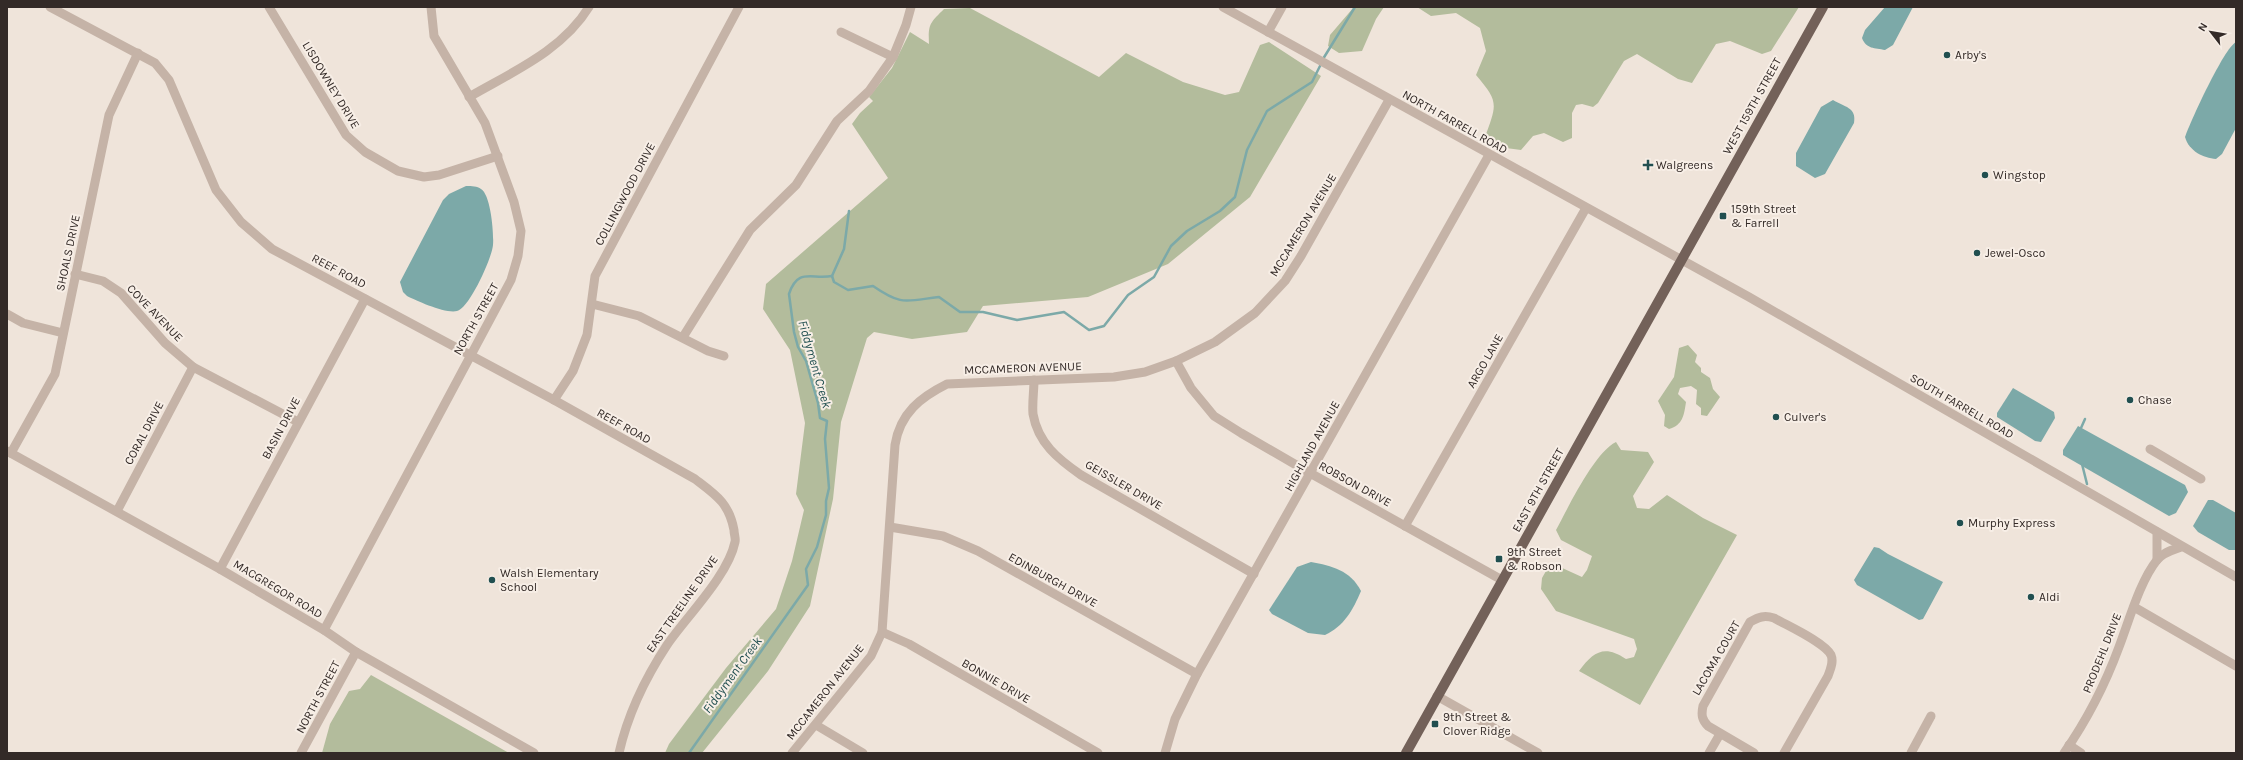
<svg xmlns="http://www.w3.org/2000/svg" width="2243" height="760" font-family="Karla,sans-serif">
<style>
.green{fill:#b3bc9c}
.water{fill:#7ca9a8}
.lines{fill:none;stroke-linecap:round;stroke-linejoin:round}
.stream{stroke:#7ca9a8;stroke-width:2.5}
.minor{stroke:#c5b3a7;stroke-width:9}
.major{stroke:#736159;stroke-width:10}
.poi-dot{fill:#214f50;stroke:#f7eee6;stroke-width:1.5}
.labels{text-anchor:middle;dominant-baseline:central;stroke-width:4;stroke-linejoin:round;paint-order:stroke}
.poi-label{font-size:12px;fill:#332a27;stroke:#f7eee6;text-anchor:start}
.street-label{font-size:12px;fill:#332a27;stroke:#f7eee6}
.water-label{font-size:13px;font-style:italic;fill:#214f50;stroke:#f7eee6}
</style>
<rect width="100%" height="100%" fill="#efe4da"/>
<g class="green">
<polygon points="1354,7 1384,7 1376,19 1362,51 1339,53 1328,46 1330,35"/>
<path d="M 1417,7 L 1799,7 L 1771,51 L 1762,54 L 1730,41 L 1716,44 L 1692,83 L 1678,79 L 1637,54 L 1624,61 L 1598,103 L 1593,107 L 1582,104 L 1576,105 L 1572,113 L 1572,138 L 1563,142 L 1544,133 L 1533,136 L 1521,150 L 1506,148 L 1485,137 C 1497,104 1499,102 1476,75 L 1486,51 L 1480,28 L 1456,13 L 1431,16 Z"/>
<path d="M 970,8 L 1099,77 L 1126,53 L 1183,82 L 1225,95 L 1239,92 L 1260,45 L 1269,42 L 1321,76 L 1250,197 L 1168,264 L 1088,297 L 983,306 L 967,332 L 912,339 L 874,332 L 867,338 L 841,422 L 833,499 L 810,606 L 768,671 L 702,753 L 665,753 L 669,744 L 726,668 L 776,609 L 792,561 L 804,510 L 796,494 L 805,423 L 790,350 L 763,309 L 766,284 L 888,178 L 852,124 L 860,113 L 873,101 L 869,97 L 892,68 L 910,32 L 929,44 C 928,24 930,23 944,9 Z"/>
<path d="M 1688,345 L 1697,355 L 1695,362 L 1701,368 L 1701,372 L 1710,378 L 1713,389 L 1720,397 L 1707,416 L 1701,415 L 1701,408 L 1696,404 L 1697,390 L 1691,386 L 1680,388 L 1678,394 L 1686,402 C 1684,415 1683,425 1669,429 L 1664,426 L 1665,415 L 1658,401 L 1674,377 L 1679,348 Z"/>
<path d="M 1616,442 L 1621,450 L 1648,452 L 1654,462 L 1633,496 L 1637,508 L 1649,509 L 1667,495 L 1703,518 L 1737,535 L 1640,705 L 1579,671 C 1593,652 1604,644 1626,659 L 1634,657 L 1637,649 L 1634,639 L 1556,611 L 1541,589 L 1542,578 L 1546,571 L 1560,567 L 1582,577 L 1587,570 L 1592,556 L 1561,540 L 1556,530 C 1568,508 1594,453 1616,442 Z"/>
<polygon points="371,675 509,753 322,753 330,724 349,691 360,689"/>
</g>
<g class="water">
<path d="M 1885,7 L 1913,7 L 1893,45 L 1885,50 C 1875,48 1866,49 1862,38 L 1865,30 Z"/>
<path d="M 2236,42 L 2236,128 L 2222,154 L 2216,159 C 2203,158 2189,151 2185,137 C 2190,122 2224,48 2236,42 Z"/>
<path d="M 1833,100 C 1844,107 1857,107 1854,123 L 1825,174 L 1815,178 L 1796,166 L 1796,153 L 1821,107 Z"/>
<path d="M 466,186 C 472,186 477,186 481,189 C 491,195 494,234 493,245 C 492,258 469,309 457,311 C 446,314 417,301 407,296 L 403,292 L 400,282 L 443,200 L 449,194 Z"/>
<polygon points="2013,388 2054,412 2055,418 2041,442 2035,441 1997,417 1997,413"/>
<polygon points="2078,426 2185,485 2188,492 2176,513 2169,516 2063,455 2063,450"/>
<polygon points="2208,500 2213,500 2236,513 2235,550 2229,550 2198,532 2193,526"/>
<polygon points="1874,547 1879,548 1888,554 1943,582 1923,619 1919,620 1857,585 1854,580"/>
<path d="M 1311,562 C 1332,566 1350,570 1361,591 C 1353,610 1344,626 1325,635 L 1308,633 L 1272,614 L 1269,610 L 1297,567 Z"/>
</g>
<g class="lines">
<g class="stream">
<polyline points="1323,59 1355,7"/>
<path d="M 832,276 L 834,282 L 848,290 L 873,286 C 902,306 905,301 939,297 L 960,312 L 983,312 L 1017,320 L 1064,312 L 1089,330 L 1104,326 L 1128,295 L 1154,277 L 1171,246 L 1187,231 L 1220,211 L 1235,197 L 1247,150 L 1267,111 L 1312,82 L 1321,64"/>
<polyline points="832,276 844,249 849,211"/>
<polyline points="2081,428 2085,419"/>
<polyline points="2082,464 2087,484"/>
<path d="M 689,753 L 808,585 L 806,569 L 817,547 L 826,515 L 826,501 L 829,488 L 825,439 L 827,421 L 820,418 L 818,403 L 806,361 L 798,347 L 794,332 L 789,294 C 798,267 812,280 832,276"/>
</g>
<g class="minor">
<path d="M 50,7 L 155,63 L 169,80 L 216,190 L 241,222 L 272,249 L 554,400 L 695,479 C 716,495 729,503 734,530 C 734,534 736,539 735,542 C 728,576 686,617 667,645 C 644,680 628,713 619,753"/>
<polyline points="269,7 346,135 365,152 398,171 424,177 439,175 498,156"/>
<polyline points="1223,7 1749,297 2236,577"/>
<polyline points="841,32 893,57"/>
<polyline points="1268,32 1282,7"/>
<path d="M 469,97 C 512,72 562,51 589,7"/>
<polyline points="75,274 103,281 121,293 165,343 193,367 298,422"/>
<polyline points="592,304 639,316 708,351 724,356"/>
<polyline points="7,314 23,323 63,333"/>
<polyline points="683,337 750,230 796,185 837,121 869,91 893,57 906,25 911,7"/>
<polyline points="1176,361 1191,388 1214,416 1241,433 1310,473 1502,580"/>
<path d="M 1034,380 C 1034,391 1032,403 1033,414 C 1038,443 1058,459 1081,475 L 1254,574"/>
<polyline points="554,400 573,371 587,335 595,276 739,7"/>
<polyline points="2150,449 2201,479"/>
<polyline points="7,451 220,569 324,630 356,652 534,753"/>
<polyline points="11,453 55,374 109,115 138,53"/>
<polyline points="117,511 193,367"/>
<polyline points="1405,526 1586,208"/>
<polyline points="890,527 943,536 978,551 1197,674"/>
<polyline points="2157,532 2157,560"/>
<polyline points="220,569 365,299"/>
<polyline points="2134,607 2236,666"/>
<polyline points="324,630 511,280 518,256 521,231 514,202 485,123 434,36 431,7"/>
<polyline points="882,632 909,644 1098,753"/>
<polyline points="1437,696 1538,753"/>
<polyline points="816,725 863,753"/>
<polyline points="2069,745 2081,753"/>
<polyline points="301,753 356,652"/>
<path d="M 792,753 L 871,656 L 882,632 L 895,445 C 900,413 921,397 947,384 L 1114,377 L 1145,372 L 1176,361 L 1215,342 L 1255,313 L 1285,281 L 1301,256 L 1389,100"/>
<polyline points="1165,753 1175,719 1197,674 1489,155"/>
<polyline points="1709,753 1720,734"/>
<path d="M 1754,753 L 1708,726 C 1702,720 1701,715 1703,706 L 1750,622 C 1759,617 1764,615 1774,618 C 1788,626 1824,642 1831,655 C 1834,662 1830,670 1828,676 L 1784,753"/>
<polyline points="1911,753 1931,716"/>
<path d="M 2064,753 C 2087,720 2105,685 2119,647 C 2129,621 2140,581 2157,560 C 2163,552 2173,550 2181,547"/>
</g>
<polyline class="major" points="1406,753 1823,7"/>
</g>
<g class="poi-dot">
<circle cx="1947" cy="55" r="4"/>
<path d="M1646 159h4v4h4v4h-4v4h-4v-4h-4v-4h4z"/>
<circle cx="1985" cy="175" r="4"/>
<rect x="1719" y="212" width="8" height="8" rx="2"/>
<circle cx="1977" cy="253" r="4"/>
<circle cx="2130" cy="400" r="4"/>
<circle cx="1776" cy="417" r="4"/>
<circle cx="1960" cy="523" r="4"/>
<rect x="1495" y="555" width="8" height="8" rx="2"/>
<circle cx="492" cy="580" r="4"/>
<circle cx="2031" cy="597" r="4"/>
<rect x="1431" y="720" width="8" height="8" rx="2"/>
</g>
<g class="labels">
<g class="poi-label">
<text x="1955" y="55">Arby's</text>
<text x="1656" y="165">Walgreens</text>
<text x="1993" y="175">Wingstop</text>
<text x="1731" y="209">159th Street<tspan x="1731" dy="14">&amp; Farrell</tspan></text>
<text x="1985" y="253">Jewel-Osco</text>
<text x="2138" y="400">Chase</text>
<text x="1784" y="417">Culver's</text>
<text x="1968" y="523">Murphy Express</text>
<text x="1507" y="552">9th Street<tspan x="1507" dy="14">&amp; Robson</tspan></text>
<text x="500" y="573">Walsh Elementary<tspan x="500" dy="14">School</tspan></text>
<text x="2039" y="597">Aldi</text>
<text x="1443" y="717">9th Street &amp;<tspan x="1443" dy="14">Clover Ridge</tspan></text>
</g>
<g class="street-label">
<text transform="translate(331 85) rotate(59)">LISDOWNEY DRIVE</text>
<text transform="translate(1752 106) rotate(-61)">WEST 159TH STREET</text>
<text transform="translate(1455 122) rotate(29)">NORTH FARRELL ROAD</text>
<text transform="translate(625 194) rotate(-62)">COLLINGWOOD DRIVE</text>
<text transform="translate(1303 225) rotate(-59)">MCCAMERON AVENUE</text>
<text transform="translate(68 253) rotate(-78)">SHOALS DRIVE</text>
<text transform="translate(339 271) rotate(28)">REEF ROAD</text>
<text transform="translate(155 313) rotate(46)">COVE AVENUE</text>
<text transform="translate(476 319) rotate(-61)">NORTH STREET</text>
<text transform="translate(1485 361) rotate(-60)">ARGO LANE</text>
<text transform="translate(1023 368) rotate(-2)">MCCAMERON AVENUE</text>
<text transform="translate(1962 406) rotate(30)">SOUTH FARRELL ROAD</text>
<text transform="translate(624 426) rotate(29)">REEF ROAD</text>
<text transform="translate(281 428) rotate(-62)">BASIN DRIVE</text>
<text transform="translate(144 433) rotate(-62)">CORAL DRIVE</text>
<text transform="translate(1312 446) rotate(-61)">HIGHLAND AVENUE</text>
<text transform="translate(1355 484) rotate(29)">ROBSON DRIVE</text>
<text transform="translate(1124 485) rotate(30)">GEISSLER DRIVE</text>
<text transform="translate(1538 490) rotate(-61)">EAST 9TH STREET</text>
<text transform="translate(1053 580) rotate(29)">EDINBURGH DRIVE</text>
<text transform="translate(278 589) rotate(31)">MACGREGOR ROAD</text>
<text transform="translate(682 604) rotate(-55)">EAST TREELINE DRIVE</text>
<text transform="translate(2102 653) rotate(-68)">PRODEHL DRIVE</text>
<text transform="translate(1716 658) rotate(-60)">LACOMA COURT</text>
<text transform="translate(996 681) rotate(30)">BONNIE DRIVE</text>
<text transform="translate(825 692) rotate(-52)">MCCAMERON AVENUE</text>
<text transform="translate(318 697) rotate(-62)">NORTH STREET</text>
</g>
<g class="water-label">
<text transform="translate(815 364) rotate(74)">Fiddyment Creek</text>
<text transform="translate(732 675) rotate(-54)">Fiddyment Creek</text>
</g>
</g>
<rect width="2243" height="760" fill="none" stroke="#332a27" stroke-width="16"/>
<g transform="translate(2211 32) rotate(301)" stroke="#f7eee6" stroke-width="3" paint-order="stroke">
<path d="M0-3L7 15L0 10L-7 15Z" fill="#332a27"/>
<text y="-6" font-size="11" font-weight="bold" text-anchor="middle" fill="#332a27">N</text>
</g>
</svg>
